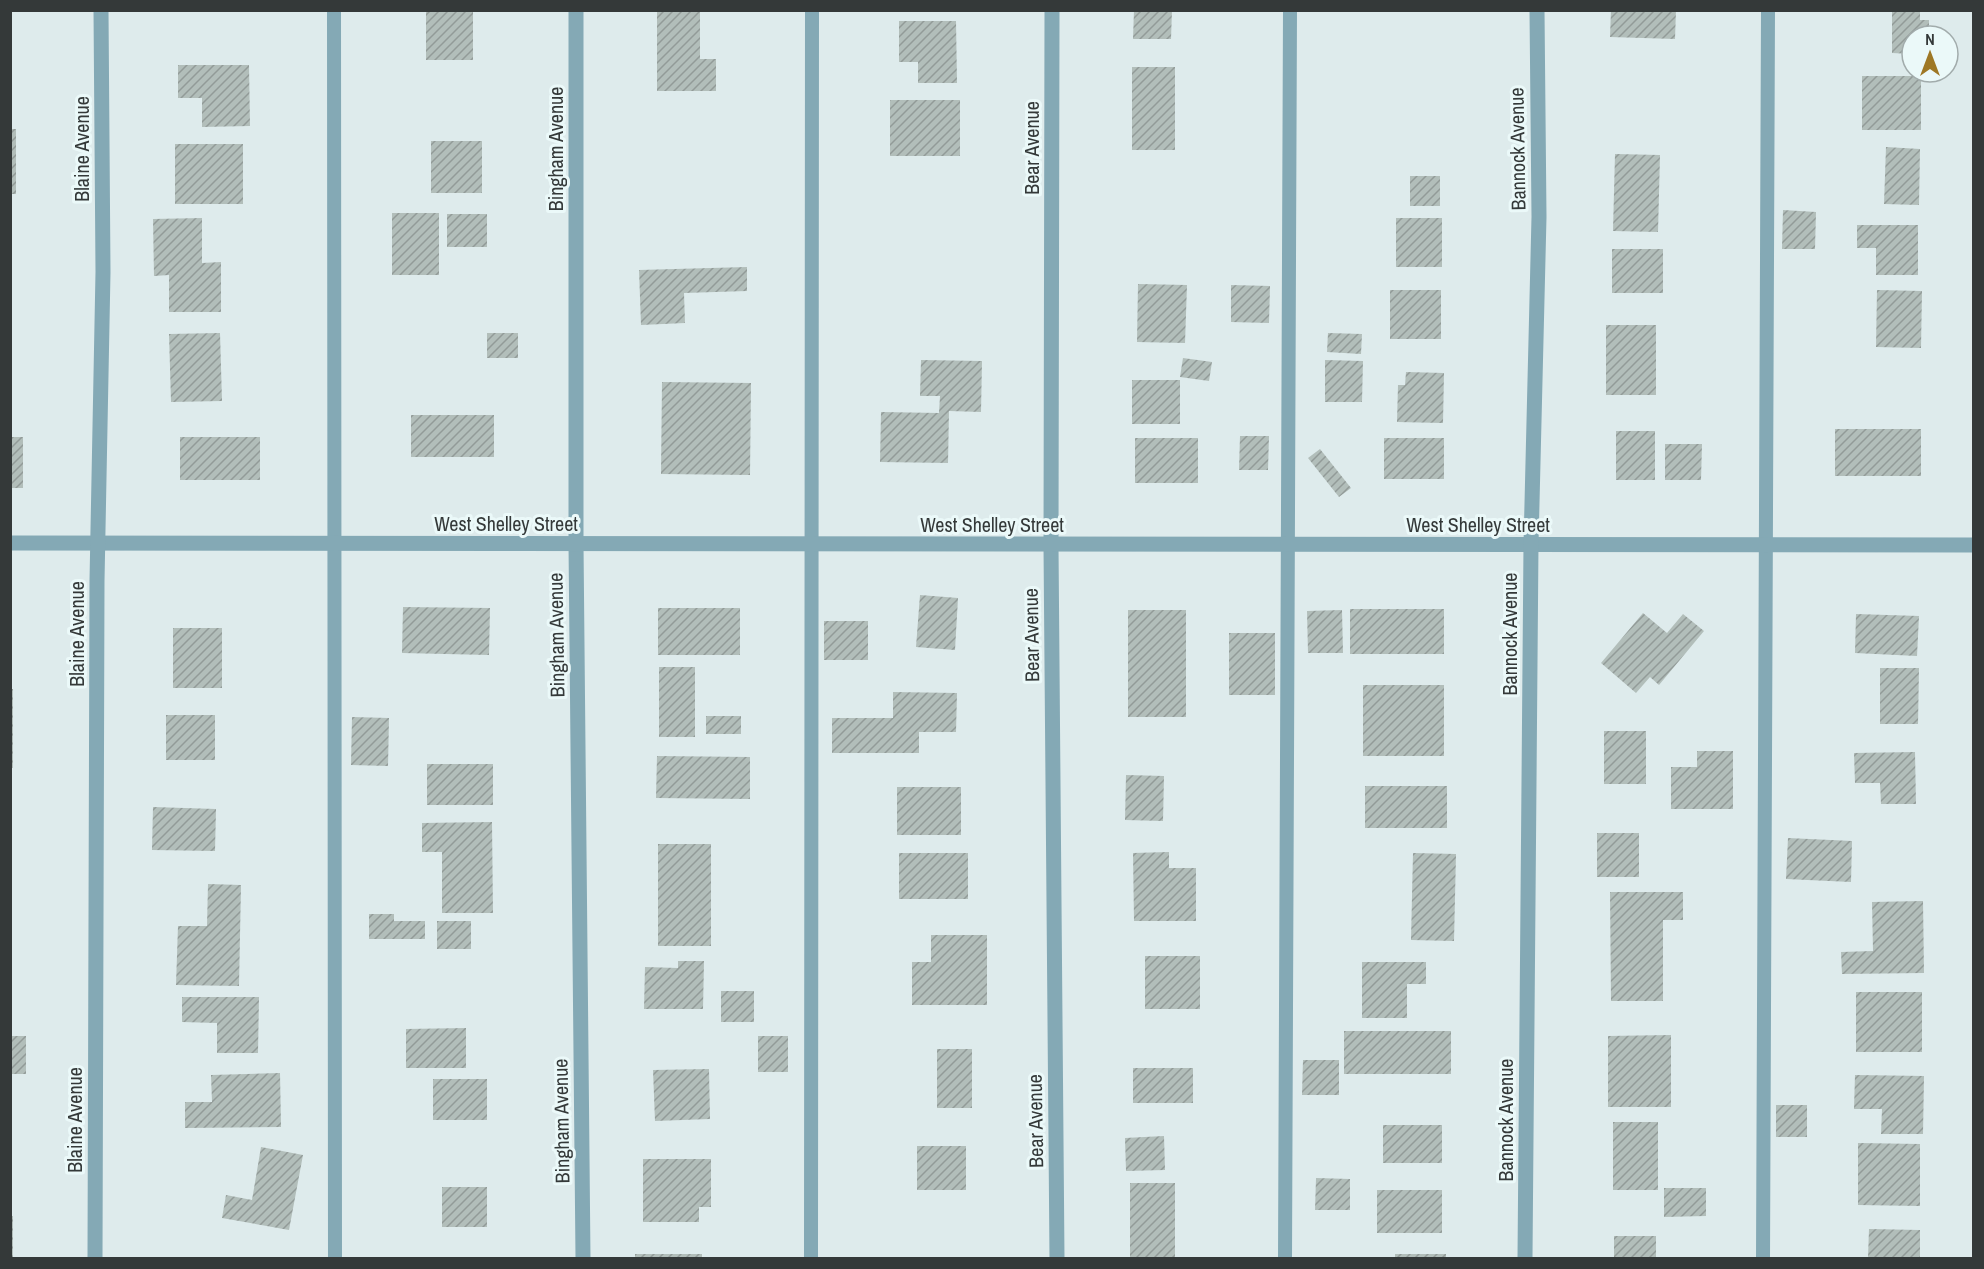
<svg xmlns="http://www.w3.org/2000/svg" width="1984" height="1269" font-family="'Archivo Narrow',sans-serif">
<style>
.building{fill:url(#building-hatch)}
.lines{fill:none;stroke-linecap:round;stroke-linejoin:round}
.lane{stroke:#84a9b5;stroke-width:14}
.street{stroke:#84a9b5;stroke-width:15}
.labels{text-anchor:middle;dominant-baseline:central;stroke-width:6;stroke-linejoin:round;paint-order:stroke}
.street-label{font-size:20px;fill:#343939;stroke:#ebf9f9}
</style>
<defs>
<pattern id="building-hatch" width="6" height="6" patternUnits="userSpaceOnUse" patternTransform="scale(1.5)"><rect width="6" height="6" fill="#b2beba"/><path d="M-1 1l2-2M0 6l6-6M5 7l2-2" fill="none" stroke="#929b98"/></pattern>
</defs>
<rect width="100%" height="100%" fill="#deebec"/>
<g class="building">
<rect x="426" y="10" width="47" height="50"/>
<polygon points="657,10 700,10 700,59 716,59 716,91 657,91"/>
<polygon points="1134,10 1172,10 1171,39 1133,39"/>
<polygon points="1611,10 1676,10 1675,39 1610,37"/>
<polygon points="1892,10 1920,10 1920,20 1929,20 1929,36 1912,36 1912,54 1892,53"/>
<polygon points="899,21 956,21 957,83 918,83 918,62 899,62"/>
<polygon points="178,65 249,65 250,126 202,127 202,98 178,98"/>
<rect x="1132" y="67" width="43" height="83"/>
<rect x="1862" y="76" width="59" height="54"/>
<rect x="890" y="100" width="70" height="56"/>
<rect x="10" y="129" width="6" height="65"/>
<rect x="431" y="141" width="51" height="52"/>
<rect x="175" y="144" width="68" height="60"/>
<polygon points="1886,147 1920,149 1919,205 1884,204"/>
<polygon points="1615,154 1660,155 1658,232 1613,231"/>
<rect x="1410" y="176" width="30" height="30"/>
<polygon points="1783,210 1816,212 1815,249 1782,249"/>
<rect x="392" y="213" width="47" height="62"/>
<rect x="447" y="214" width="40" height="33"/>
<polygon points="202,218 202,263 221,262 221,312 169,312 169,275 154,276 153,219"/>
<rect x="1396" y="218" width="46" height="49"/>
<polygon points="1857,225 1918,225 1918,275 1876,275 1876,248 1857,248"/>
<rect x="1612" y="249" width="51" height="44"/>
<polygon points="747,267 747,291 684,293 685,323 641,325 639,270"/>
<polygon points="1138,284 1187,285 1185,343 1137,342"/>
<polygon points="1231,285 1270,286 1269,323 1231,322"/>
<rect x="1390" y="290" width="51" height="49"/>
<polygon points="1877,290 1922,291 1921,348 1876,347"/>
<rect x="1606" y="325" width="50" height="70"/>
<polygon points="220,333 222,401 171,402 169,334"/>
<rect x="487" y="333" width="31" height="25"/>
<polygon points="1328,333 1362,334 1361,354 1327,352"/>
<polygon points="1183,358 1212,362 1209,381 1180,377"/>
<polygon points="921,360 982,361 981,412 949,411 948,463 880,462 881,412 939,413 940,396 920,396"/>
<polygon points="1325,360 1363,361 1362,402 1325,402"/>
<polygon points="1406,372 1444,373 1443,423 1397,422 1398,385 1405,385"/>
<rect x="1132" y="380" width="48" height="44"/>
<polygon points="662,382 751,383 750,475 661,474"/>
<rect x="411" y="415" width="83" height="42"/>
<rect x="1835" y="429" width="86" height="47"/>
<rect x="1616" y="431" width="39" height="49"/>
<polygon points="1240,436 1269,436 1268,470 1239,470"/>
<rect x="10" y="437" width="13" height="51"/>
<rect x="180" y="437" width="80" height="43"/>
<rect x="1135" y="438" width="63" height="45"/>
<rect x="1384" y="438" width="60" height="41"/>
<polygon points="1665,444 1702,444 1701,480 1665,480"/>
<polygon points="1320,449 1351,488 1339,497 1308,458"/>
<polygon points="920,595 958,598 955,650 916,647"/>
<polygon points="403,607 490,608 489,655 402,653"/>
<rect x="658" y="608" width="82" height="47"/>
<rect x="1350" y="609" width="94" height="45"/>
<rect x="1128" y="610" width="58" height="107"/>
<polygon points="1342,610 1343,653 1308,653 1307,611"/>
<polygon points="1643,613 1667,633 1683,614 1704,631 1659,685 1650,677 1636,693 1601,663"/>
<polygon points="1856,614 1919,616 1917,656 1855,653"/>
<rect x="824" y="621" width="44" height="39"/>
<rect x="173" y="628" width="49" height="60"/>
<rect x="1229" y="633" width="46" height="62"/>
<rect x="659" y="667" width="36" height="70"/>
<polygon points="1880,668 1919,668 1918,724 1880,724"/>
<rect x="1363" y="685" width="81" height="71"/>
<rect x="10" y="689" width="3" height="79"/>
<polygon points="893,692 957,693 956,732 919,732 919,753 832,753 832,718 893,718"/>
<rect x="166" y="715" width="49" height="45"/>
<rect x="706" y="716" width="35" height="18"/>
<polygon points="352,717 389,718 388,766 351,765"/>
<rect x="1604" y="731" width="42" height="53"/>
<polygon points="1697,751 1733,751 1733,809 1671,809 1671,767 1697,767"/>
<polygon points="1915,752 1916,804 1881,804 1880,783 1855,783 1854,753"/>
<polygon points="657,756 750,757 750,799 656,798"/>
<rect x="427" y="764" width="66" height="41"/>
<polygon points="1126,775 1164,776 1163,821 1125,820"/>
<rect x="1365" y="786" width="82" height="42"/>
<rect x="897" y="787" width="64" height="48"/>
<polygon points="153,807 216,809 215,851 152,850"/>
<polygon points="492,822 493,913 442,913 442,852 422,852 422,823"/>
<rect x="1597" y="833" width="42" height="44"/>
<polygon points="1788,838 1852,841 1851,882 1786,879"/>
<rect x="658" y="844" width="53" height="102"/>
<polygon points="1169,852 1169,868 1196,868 1196,921 1134,921 1133,853"/>
<rect x="899" y="853" width="69" height="46"/>
<polygon points="1413,853 1456,854 1454,941 1411,940"/>
<polygon points="208,884 241,885 239,986 176,985 178,926 207,926"/>
<polygon points="1610,892 1683,892 1683,920 1663,920 1663,1001 1611,1001"/>
<polygon points="1923,901 1924,973 1842,974 1841,952 1873,951 1872,902"/>
<polygon points="369,914 394,914 394,921 425,921 425,939 369,939"/>
<rect x="437" y="921" width="34" height="28"/>
<polygon points="931,935 987,935 987,1005 912,1005 912,962 931,962"/>
<rect x="1145" y="956" width="55" height="53"/>
<polygon points="678,961 704,961 703,1009 644,1009 645,967 678,968"/>
<polygon points="1362,962 1426,962 1426,984 1407,984 1407,1018 1362,1018"/>
<rect x="721" y="991" width="33" height="31"/>
<rect x="1856" y="992" width="66" height="60"/>
<polygon points="182,997 259,997 258,1053 217,1053 217,1023 182,1022"/>
<polygon points="466,1028 466,1068 406,1068 406,1029"/>
<rect x="1344" y="1031" width="107" height="43"/>
<polygon points="1671,1035 1671,1107 1608,1107 1608,1036"/>
<rect x="10" y="1036" width="16" height="38"/>
<rect x="758" y="1036" width="30" height="36"/>
<rect x="937" y="1049" width="35" height="59"/>
<polygon points="1303,1060 1339,1060 1339,1095 1302,1095"/>
<rect x="1133" y="1068" width="60" height="35"/>
<polygon points="709,1069 710,1119 655,1121 653,1070"/>
<polygon points="280,1073 281,1127 185,1128 185,1102 212,1102 211,1075"/>
<polygon points="1855,1075 1924,1076 1923,1134 1881,1134 1882,1109 1854,1109"/>
<rect x="433" y="1079" width="54" height="41"/>
<rect x="1776" y="1105" width="31" height="32"/>
<rect x="1613" y="1122" width="45" height="68"/>
<rect x="1383" y="1125" width="59" height="38"/>
<polygon points="1164,1136 1165,1170 1126,1171 1125,1138"/>
<polygon points="1858,1143 1920,1144 1920,1206 1858,1205"/>
<rect x="917" y="1146" width="49" height="44"/>
<polygon points="261,1147 303,1155 289,1230 222,1218 226,1195 252,1200"/>
<polygon points="643,1159 711,1159 711,1207 699,1207 699,1222 643,1222"/>
<polygon points="1316,1178 1350,1179 1350,1210 1315,1210"/>
<rect x="1130" y="1183" width="45" height="75"/>
<rect x="442" y="1187" width="45" height="40"/>
<polygon points="1664,1188 1706,1188 1706,1216 1664,1217"/>
<rect x="1377" y="1190" width="65" height="43"/>
<rect x="10" y="1216" width="3" height="42"/>
<polygon points="1869,1229 1920,1230 1920,1258 1868,1258"/>
<rect x="1614" y="1236" width="42" height="22"/>
<rect x="635" y="1254" width="67" height="4"/>
<rect x="1395" y="1254" width="51" height="4"/>
</g>
<g class="lines">
<g class="lane">
<polyline points="334,10 335,1258"/>
<polyline points="811,1258 812,10"/>
<polyline points="1285,1258 1290,10"/>
<polyline points="1763,1258 1768,10"/>
</g>
<g class="street">
<polyline points="576,10 576,544 583,1258"/>
<polyline points="1052,10 1051,546 1057,1258"/>
<polyline points="10,543 1974,545"/>
<polyline points="95,1258 97,581 103,272 101,10"/>
<polyline points="1525,1258 1531,544 1539,217 1537,10"/>
</g>
</g>
<g class="labels">
<g class="street-label">
<text transform="translate(1031 148) rotate(-90)">Bear Avenue</text>
<text transform="translate(81 149) rotate(-90)">Blaine Avenue</text>
<text transform="translate(555 149) rotate(-90)">Bingham Avenue</text>
<text transform="translate(1517 149) rotate(-91)">Bannock Avenue</text>
<text x="506" y="523">West Shelley Street</text>
<text x="992" y="524">West Shelley Street</text>
<text x="1478" y="524">West Shelley Street</text>
<text transform="translate(76 634) rotate(-90)">Blaine Avenue</text>
<text transform="translate(1509 634) rotate(-90)">Bannock Avenue</text>
<text transform="translate(556 635) rotate(-91)">Bingham Avenue</text>
<text transform="translate(1031 635) rotate(-91)">Bear Avenue</text>
<text transform="translate(74 1120) rotate(-90)">Blaine Avenue</text>
<text transform="translate(1505 1120) rotate(-90)">Bannock Avenue</text>
<text transform="translate(561 1121) rotate(-91)">Bingham Avenue</text>
<text transform="translate(1035 1121) rotate(-91)">Bear Avenue</text>
</g>
</g>
<rect width="1984" height="1269" fill="none" stroke="#343939" stroke-width="24"/>
<g transform="translate(1930 54)"><circle r="28" fill="#ebf9f9" stroke="#a2acac" stroke-width="1.5"/>
<path d="M0-4.5L10 22L0 15L-10 22Z" fill="#9e7825"/>
<text y="-9" font-size="16" font-weight="bold" text-anchor="middle" fill="#343939">N</text>
</g>
</svg>
